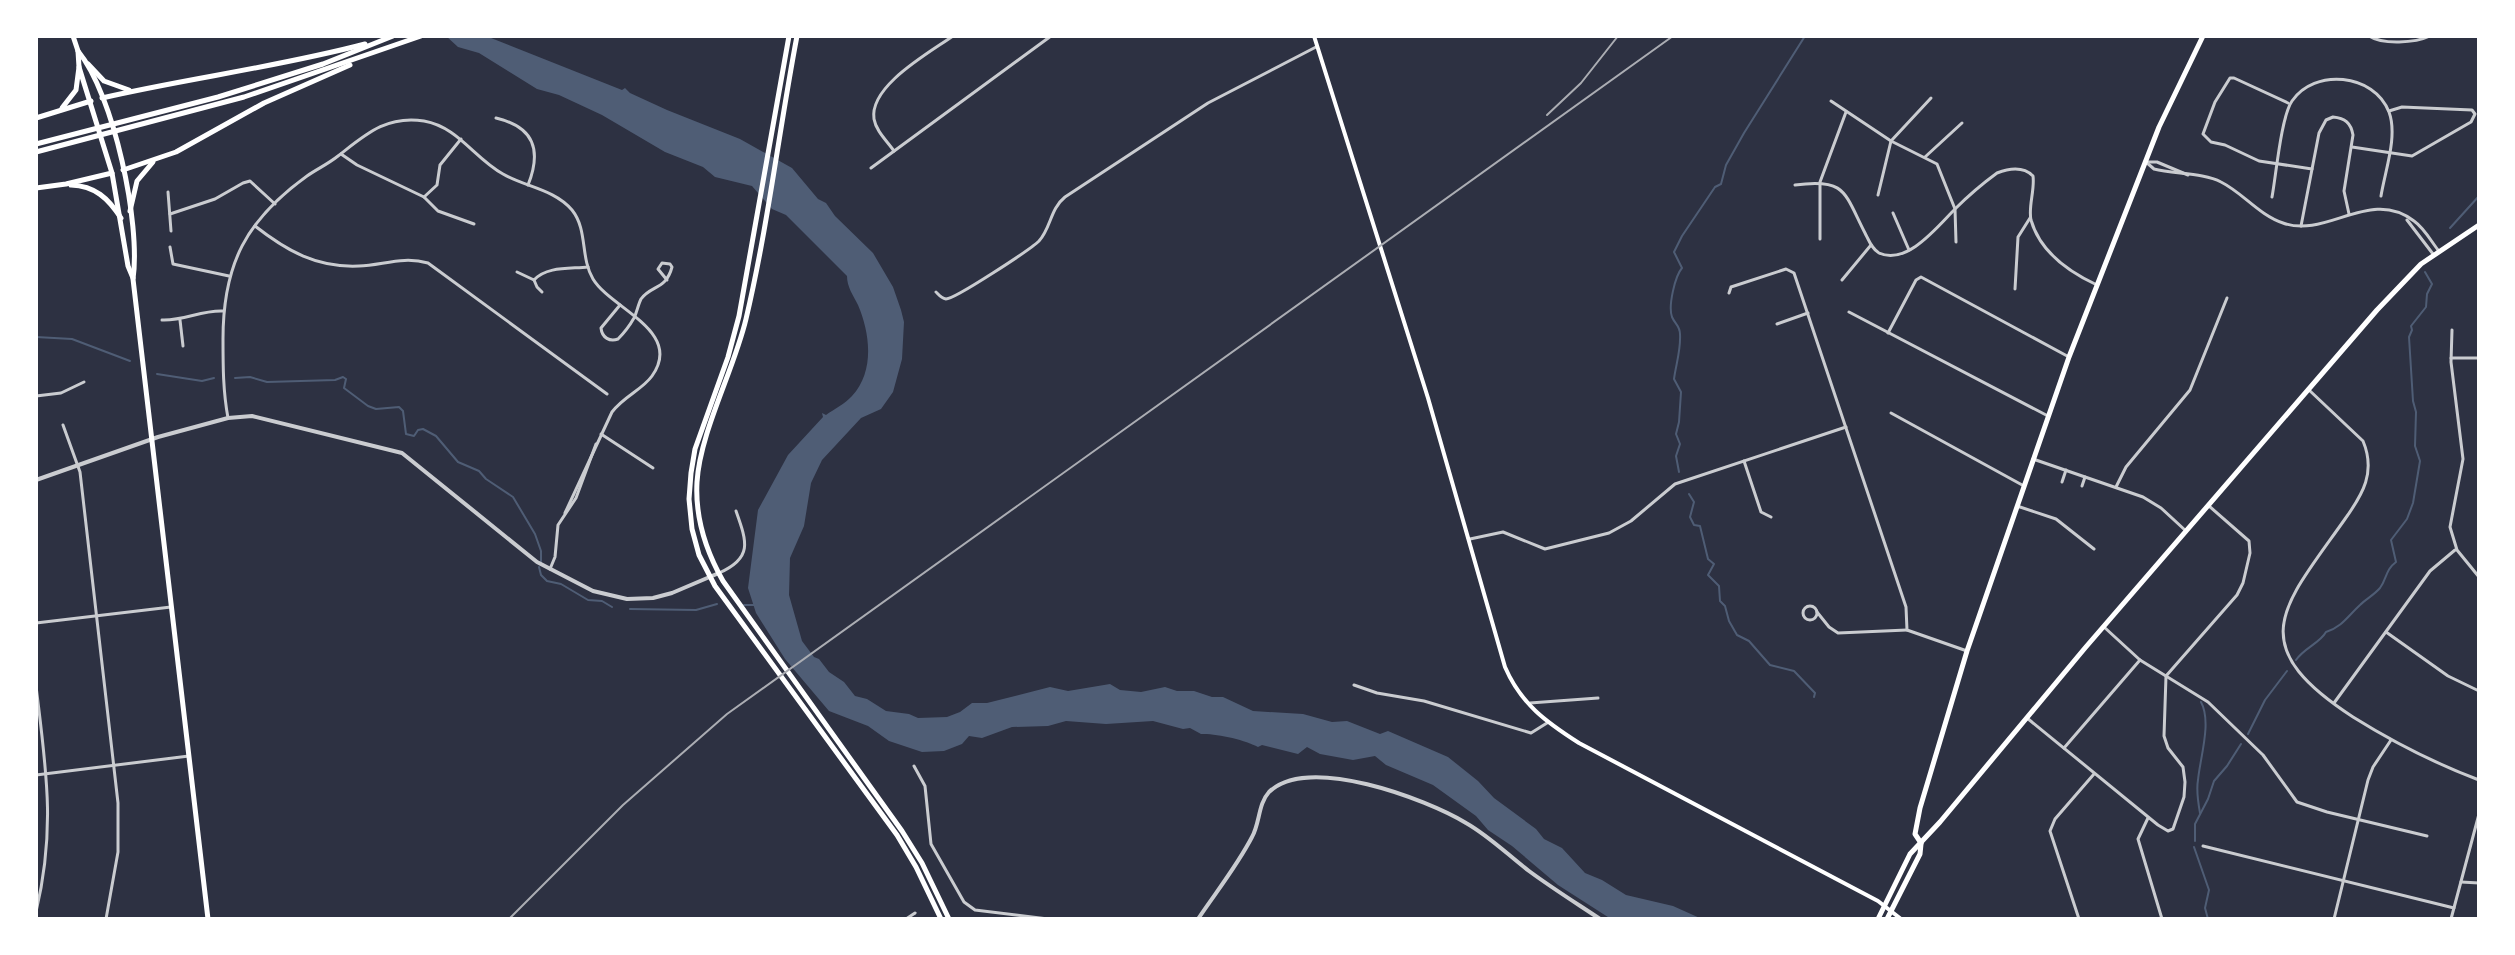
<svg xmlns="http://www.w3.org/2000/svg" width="2515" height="955" font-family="'IBM Plex Serif',serif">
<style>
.water{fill:#4f5d75}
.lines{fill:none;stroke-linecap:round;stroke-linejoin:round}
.stream{stroke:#4f5d75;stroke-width:2}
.minor{stroke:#caccd0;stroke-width:3}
.tertiary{stroke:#caccd0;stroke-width:4}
.secondary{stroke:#fff;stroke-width:4}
.primary{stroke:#fff;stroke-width:5}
.motorway{stroke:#fff;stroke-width:5}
.rail{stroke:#abadb3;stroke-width:2}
</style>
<rect width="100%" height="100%" fill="#2d3142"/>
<path class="water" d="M 446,36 L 486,36 L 622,90 L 625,88 L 630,93 L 667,110 L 740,139 L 792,168 L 818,199 L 826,203 L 835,216 L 873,253 L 893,287 L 901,310 L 904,322 L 902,359 L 893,392 L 881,409 L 861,418 L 822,460 L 811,483 L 804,526 L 790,558 L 789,595 L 802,641 L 814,657 L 819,659 L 829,672 L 844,682 L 855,696 L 867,699 L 886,711 L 909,714 L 918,718 L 947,717 L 960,712 L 972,703 L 987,703 L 1050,687 L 1068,691 L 1110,684 L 1120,690 L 1141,692 L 1165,687 L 1177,691 L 1194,691 L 1212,697 L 1223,697 L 1253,711 L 1303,714 L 1332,722 L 1347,721 L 1380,734 L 1388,731 L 1448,757 L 1478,781 L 1494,798 L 1536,829 L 1544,839 L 1562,848 L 1585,873 L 1602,880 L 1626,895 L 1673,906 L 1702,919 L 1611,919 L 1558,885 L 1512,846 L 1488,830 L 1476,816 L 1433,785 L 1386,765 L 1375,756 L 1353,760 L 1320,754 L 1307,747 L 1298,754 L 1262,745 L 1258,747 C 1246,740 1215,733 1201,734 L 1190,728 L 1183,729 L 1153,721 L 1106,724 L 1066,721 L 1048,726 L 1012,727 L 982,738 L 969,736 L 962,744 L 944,751 L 922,752 L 889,741 L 868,726 L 829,711 L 785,659 L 756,613 L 748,588 L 758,510 L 788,455 L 823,417 L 822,413 L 826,415 C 834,409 845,404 852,396 C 875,371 870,333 858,305 C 853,295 847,287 847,276 L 786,215 L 772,209 L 752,186 L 715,177 L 703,167 L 665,152 L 602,115 L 559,95 L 537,89 L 479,53 L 458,47 Z"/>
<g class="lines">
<g class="stream">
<polyline points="2450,228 2479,196"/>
<polyline points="36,337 72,339 130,361"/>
<polyline points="157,374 202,381 214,378"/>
<polyline points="235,378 250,377 267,382 335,380 343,377 346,379 344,388 368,406 376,409 399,407 403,411 406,434 414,436 418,430 423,429 436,436 458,462 479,471 486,479 513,497 535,534 541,551 541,562"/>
<path d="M 1679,472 L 1676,456 L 1680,444 L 1676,434 L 1679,422 L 1681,392 L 1674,379 C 1676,364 1681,350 1680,334 C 1680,326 1675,324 1672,317 C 1668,306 1675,276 1682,268 L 1674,252 L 1682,236 L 1715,187 L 1721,184 L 1726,165 L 1744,133 L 1805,36"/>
<polyline points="1689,494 1694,502 1690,517 1694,525 1700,526 1708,559 1714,564 1708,575 1719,586 1720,601 1725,606 1729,621 1737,635 1749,641 1770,665 1794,671 1815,693 1814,697"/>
<polyline points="539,567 541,575 547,581 561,584 588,600 602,601 612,607"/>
<polyline points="744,605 755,605"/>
<polyline points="630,609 696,610 717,604"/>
<path d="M 2296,660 C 2304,648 2320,643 2326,632 C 2342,627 2348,616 2360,605 C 2366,599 2374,595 2380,588 C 2387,579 2385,570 2396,562 L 2391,540 L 2407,519 L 2413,503 L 2420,461 L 2415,446 L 2416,412 L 2413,401 L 2409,337 L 2412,330 L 2411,326 L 2426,307 L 2427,294 L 2432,284 L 2425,272"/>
<polyline points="2248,734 2265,700 2287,671"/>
<path d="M 2200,813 C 2198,802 2196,791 2198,780 C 2200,758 2212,722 2201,702"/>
<polyline points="2195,841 2195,824 2208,799 2214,781 2227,766 2241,744"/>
<polyline points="2194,847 2209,890 2205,908 2208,919"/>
</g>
<g class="minor">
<path d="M 2369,36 C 2383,45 2415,43 2430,36"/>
<polyline points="1831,101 1891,141 1937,164 1955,209 1956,242"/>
<polyline points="2288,103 2234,78 2230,78 2215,102 2203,134 2211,142 2225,145 2259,161 2312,169"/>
<path d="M 496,118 C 534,127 542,150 528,185"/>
<polyline points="2352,147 2412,156 2471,122 2475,114 2472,110 2402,107 2389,111"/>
<path d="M 894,151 C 887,141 876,131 874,119 C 869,86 929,53 953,36"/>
<polyline points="341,154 357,165 424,197 438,211 474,224"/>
<polyline points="1925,157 1962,123"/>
<path d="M 2146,162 L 2154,169 C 2174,174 2204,173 2221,182 C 2243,193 2259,215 2283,223 C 2327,239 2370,187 2414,221 C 2424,228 2431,241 2438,250"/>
<polyline points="2146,162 2157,162 2188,175"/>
<polyline points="871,168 1051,36"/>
<path d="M 1795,185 C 1846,178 1844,192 1865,233 C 1869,241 1872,249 1879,253 C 1907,266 1938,226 1955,209 C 1968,196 1982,184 1997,173 C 2010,168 2023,166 2033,176 C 2035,190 2028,207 2031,220 C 2040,252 2069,272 2097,285"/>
<polyline points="168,192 171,231"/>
<polyline points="1878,195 1891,141 1931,98"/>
<polyline points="424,197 437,185 440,165 461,139"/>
<path d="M 2272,197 C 2276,176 2281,117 2292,101 C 2314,68 2374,73 2389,112 C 2398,136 2385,171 2381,196"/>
<polyline points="1893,213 1909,250"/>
<polyline points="170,214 215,199 243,183 250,181 275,204"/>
<polyline points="2407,220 2433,254"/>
<path d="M 255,226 C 287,251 317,268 359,266 C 383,265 403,256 428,263 L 607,394"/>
<path d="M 2301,226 L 2319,133 L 2326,120 L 2333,117 C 2345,118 2351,123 2353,135 L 2344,191 L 2349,214"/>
<polyline points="1820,239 1820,182 1846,112"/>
<polyline points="170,247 173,264 229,276"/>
<path d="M 517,272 L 534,280 C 547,266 570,269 588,267"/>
<polyline points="534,280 537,287 542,292"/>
<polyline points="1842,280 1871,245"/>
<polyline points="2015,289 2018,237 2030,218"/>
<path d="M 936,292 C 939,295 941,298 946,299 C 955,299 1031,249 1039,241 C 1051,228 1050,209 1065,197 L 1208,103 L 1316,47"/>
<polyline points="1729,293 1731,287 1786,269 1794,273 1906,607 1907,630 1967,651"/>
<path d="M 620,305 L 601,328 C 602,338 610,342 618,339 C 624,333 630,325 634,318 C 637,312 638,305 641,299 C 651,285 666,290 672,267 L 670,264 L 662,263 L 658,269 L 667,280"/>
<polyline points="1849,312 2048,416"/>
<path d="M 162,320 C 184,321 201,310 223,311"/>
<polyline points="180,320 183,346"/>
<polyline points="1777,324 1808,313"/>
<polyline points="2452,330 2451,362 2463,459 2450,527 2457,550 2479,577"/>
<polyline points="1888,333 1916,280 1921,277 2069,357"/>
<polyline points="2451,358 2479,358"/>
<path d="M 2309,390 L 2363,441 C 2376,472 2363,494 2345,519 C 2283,607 2241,644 2353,717 C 2393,742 2434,763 2479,780"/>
<polyline points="36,396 61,393 84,382"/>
<polyline points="1891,413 2024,486"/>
<path d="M 228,418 C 223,391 223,366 223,339 C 223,264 246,220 307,176 C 317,169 328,164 338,156 C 365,135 386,115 424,121 C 458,127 474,158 503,174 C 525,187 554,189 572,210 C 588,230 580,257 593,279 C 611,309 684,331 652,376 C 642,390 624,396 612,412 L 565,513"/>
<polyline points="63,425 80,472 118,803 118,852 106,919"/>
<polyline points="601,434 653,468"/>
<polyline points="2033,459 2143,497 2161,508 2186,531"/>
<polyline points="1744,461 1761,512 1771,517"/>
<polyline points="2062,482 2066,470"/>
<polyline points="2082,486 2085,477"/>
<polyline points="2116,487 2126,467 2190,390 2227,298"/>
<polyline points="2017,506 2056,519 2094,549"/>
<polyline points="1470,539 1503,532 1545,549 1609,533 1631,521 1675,484 1846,427"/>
<polyline points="550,569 555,557 558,525 576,498 596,444"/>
<path d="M 719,573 C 753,558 747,542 736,511"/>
<circle cx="1810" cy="613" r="7"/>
<polyline points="1817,612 1829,627 1838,633 1907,630"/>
<polyline points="36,623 171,607"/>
<polyline points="2104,627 2140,660 2208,702 2263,755 2297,802 2327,812 2427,836"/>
<polyline points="2386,632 2448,676 2479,691"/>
<polyline points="1354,685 1377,693 1424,701 1531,733 1547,723"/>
<path d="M 36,686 C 46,769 56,828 36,912"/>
<polyline points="1530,703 1598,698"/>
<polyline points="2334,703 2430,571 2455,550"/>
<polyline points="2027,718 2158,825 2168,831 2173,829 2184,797 2185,782 2183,767 2168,748 2164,736 2166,676 2237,595 2243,583 2250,553 2249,541 2209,506"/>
<polyline points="2064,748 2140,660"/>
<polyline points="914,766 925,786 931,844 964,902 975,910 1048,919"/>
<polyline points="36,775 189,756"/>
<polyline points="2148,818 2138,839 2162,919"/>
<polyline points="2203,846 2454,908"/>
<polyline points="2461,882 2479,883"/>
<polyline points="906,919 915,913"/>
<polyline points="2079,919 2050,831 2055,819 2094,774"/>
<polyline points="2334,919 2368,780 2373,767 2391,740"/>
<polyline points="2451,919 2479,814"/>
</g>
<g class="tertiary">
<polyline points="36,480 158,437 228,418 252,416 402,453 537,562 593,591 627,599 653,598 672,593 719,573"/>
<path d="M 1198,919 C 1216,892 1237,866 1252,837 C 1260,823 1258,804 1269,792 C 1308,754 1426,799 1466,823 C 1489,836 1508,855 1529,871 C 1552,888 1576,903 1600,919"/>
</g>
<path class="secondary" d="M 1314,36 L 1428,398 L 1505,667 C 1521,704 1546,722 1579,743 L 1878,901 L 1901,919"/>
<g class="primary">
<polyline points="73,36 78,51 79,67 112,173 128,266 133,278"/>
<polyline points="789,36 739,316 728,357 695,449 691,473 689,499 692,529 699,555 715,586 897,835 916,867 941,919"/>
<path d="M 797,36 C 779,130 768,226 746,319 C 734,370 700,432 697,482 C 695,517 706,551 723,581 L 902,831 L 922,863 L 949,919"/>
<path d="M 78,51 C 114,95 141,224 133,279 L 208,919"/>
<polyline points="1921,843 1915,834 1920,808 1967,651 2069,357 2159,127 2203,36"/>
<polyline points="1878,919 1910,854 1940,822 2085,648 2377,310 2421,264 2479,225"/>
<polyline points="1887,919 1920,854 1921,844"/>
</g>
<g class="motorway">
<polyline points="88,64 104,81 129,90"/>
<path d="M 102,98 C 189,78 278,67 365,44"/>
<polyline points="62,108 76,90 79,67"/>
<polyline points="36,118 91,101"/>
<polyline points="36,144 218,97 323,64 393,36"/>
<polyline points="36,152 244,97 421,36"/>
<polyline points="123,170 176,152 264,103 350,65"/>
<path d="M 71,185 C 95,186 108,198 121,218"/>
<polyline points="36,188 66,184 112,173"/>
<polyline points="130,211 137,181 153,162"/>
</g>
<g class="rail">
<polyline points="1547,115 1581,83 1618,36"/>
<polyline points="509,919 623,805 727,714 1673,36"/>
</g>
</g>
<rect width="2515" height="955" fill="none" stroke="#ffffff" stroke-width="76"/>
</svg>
